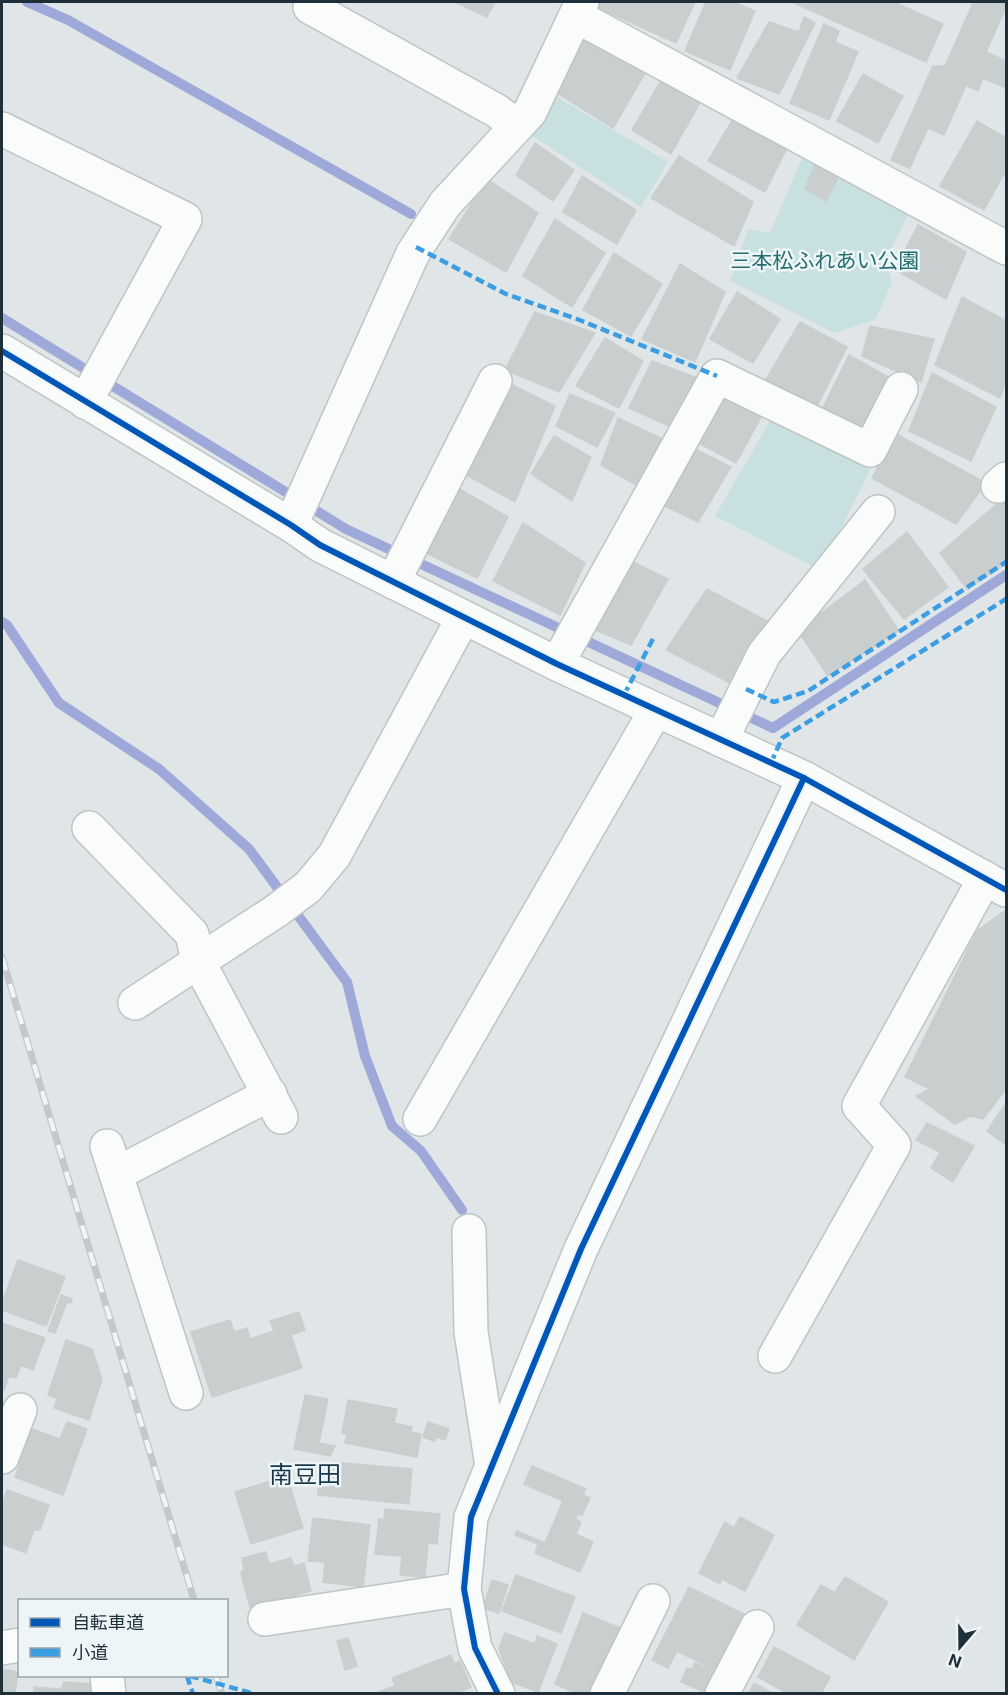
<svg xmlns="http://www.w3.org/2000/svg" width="1008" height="1695" font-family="Inter,'Noto Sans JP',sans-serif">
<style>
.green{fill:#c8e1e0}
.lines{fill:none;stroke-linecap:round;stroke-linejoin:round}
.stream{stroke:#9ea9d9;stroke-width:10}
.building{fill:#c9cecf;stroke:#c9cecf;stroke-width:1.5}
.minor-casing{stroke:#bfc4c5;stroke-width:36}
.minor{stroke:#fafbfb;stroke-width:33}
.rail-casing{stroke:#c5c7c9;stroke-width:7}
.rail{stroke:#edf5f7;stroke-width:4.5;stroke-dasharray:14;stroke-linecap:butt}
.quiet{stroke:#3c9de2;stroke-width:4.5;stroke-dasharray:9 4.5;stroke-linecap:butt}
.cycleway-casing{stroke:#edf5f7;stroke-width:10}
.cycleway{stroke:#0057b8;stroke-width:6}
.labels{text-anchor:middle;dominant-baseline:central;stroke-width:5;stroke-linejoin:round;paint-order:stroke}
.park-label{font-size:21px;fill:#276e72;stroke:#edf5f7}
.quarter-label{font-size:24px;fill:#19374c;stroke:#edf5f7}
</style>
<rect width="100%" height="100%" fill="#e0e6e7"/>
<g class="green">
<polygon points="552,94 668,162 641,207 531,135"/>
<polygon points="806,148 914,203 886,259 892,283 875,320 834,333 730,281 748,229 770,233"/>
<polygon points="771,419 871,468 820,570 715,516"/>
</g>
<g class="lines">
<g class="stream">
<polyline points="27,2 68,20 411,214"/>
<polyline points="2,318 346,529 773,728 1006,575"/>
<polyline points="2,622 7,625 59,703 159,769 249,849 347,982 365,1056 392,1126 421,1151 462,1210"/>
</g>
</g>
<g class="building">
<polygon points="455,2 495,2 487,17"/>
<polygon points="599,2 695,2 676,43 597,7"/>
<polygon points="706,2 733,2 755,11 730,70 685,51"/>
<polygon points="792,2 894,2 943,24 926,62"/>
<polygon points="969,2 1006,2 1006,7 986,52 1006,61 1006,88 983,78 978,91 966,85 944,135 928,128 910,168 891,160 933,66 945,66 973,3"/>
<polygon points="804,17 815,23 779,94 737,78 769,22 799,32"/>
<polygon points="824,24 839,31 835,42 858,52 829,120 790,103"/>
<polygon points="584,34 647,70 613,128 554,91"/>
<polygon points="863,74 903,96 878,143 837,121"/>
<polygon points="663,77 702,99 671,154 632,130"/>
<polygon points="736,114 789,144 765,192 708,161"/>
<polygon points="977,121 1006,138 1006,170 984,210 940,186"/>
<polygon points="535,143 574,170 553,201 516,175"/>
<polygon points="679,156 753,202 734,246 651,198"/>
<polygon points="816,162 839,176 826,201 805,189"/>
<polygon points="582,176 636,210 617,244 563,212"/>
<polygon points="487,179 538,213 506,272 449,239"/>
<polygon points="555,219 605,253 572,307 523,276"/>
<polygon points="918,225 966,252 946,299 895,270"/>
<polygon points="614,253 662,284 631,336 583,310"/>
<polygon points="680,264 725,292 695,362 642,339"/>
<polygon points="737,292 780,319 753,363 710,339"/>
<polygon points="962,297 1006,321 1006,381 1000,398 935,365"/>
<polygon points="535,312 595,333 559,392 505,370"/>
<polygon points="800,322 847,347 817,406 765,381"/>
<polygon points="870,326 934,339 921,382 862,356"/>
<polygon points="605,338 643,361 619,408 576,386"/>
<polygon points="849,355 897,382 870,438 820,414"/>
<polygon points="652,361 697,378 671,427 629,408"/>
<polygon points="932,373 996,407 971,461 909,431"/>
<polygon points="505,381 555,406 515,502 459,471"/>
<polygon points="721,386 765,410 736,463 691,439"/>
<polygon points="570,394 615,413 597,447 556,426"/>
<polygon points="618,418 663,439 639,487 601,465"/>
<polygon points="896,434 986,483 956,524 872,478"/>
<polygon points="554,436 591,457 572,501 531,474"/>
<polygon points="689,446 731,467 698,522 659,503"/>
<polygon points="451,484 508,517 477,578 420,550"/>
<polygon points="1006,496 1006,563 967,589 940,553"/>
<polygon points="523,523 585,563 560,615 493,581"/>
<polygon points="907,532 948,587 904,619 863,569"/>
<polygon points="629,560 668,579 631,645 588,627"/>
<polygon points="865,580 899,631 828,676 798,631"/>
<polygon points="707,589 769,622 738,687 666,650"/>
<polygon points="1006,910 1006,1089 983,1119 970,1116 955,1124 916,1096 930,1089 905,1077 977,931"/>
<polygon points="1006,1103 1006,1145 987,1131"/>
<polygon points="927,1123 974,1146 953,1182 931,1168 940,1152 916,1140"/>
<polygon points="18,1260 65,1277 46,1326 2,1310 2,1303"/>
<polygon points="61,1295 72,1299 71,1303 67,1302 55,1333 48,1331"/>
<polygon points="299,1312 305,1330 291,1335 302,1368 212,1397 191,1332 230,1320 234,1332 247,1328 250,1339 274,1331 270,1321"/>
<polygon points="2,1323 45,1338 33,1370 21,1365 16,1378 9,1376 4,1390 2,1389"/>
<polygon points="66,1340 92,1349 102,1379 89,1420 54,1408 57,1398 48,1395"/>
<polygon points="305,1395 328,1399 319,1443 335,1446 330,1456 294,1449"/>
<polygon points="348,1400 397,1409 394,1423 412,1427 411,1432 421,1434 417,1457 345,1443 347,1434 342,1433"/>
<polygon points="67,1422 87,1429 63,1495 15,1477 32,1429 60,1439"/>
<polygon points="428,1422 449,1429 445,1440 436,1437 434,1441 423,1437"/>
<polygon points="332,1462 412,1469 409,1504 318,1495 318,1487 330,1488"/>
<polygon points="532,1466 586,1489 583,1495 590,1498 582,1515 578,1514 575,1519 581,1522 576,1534 593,1542 580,1572 535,1553 538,1544 515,1535 517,1531 545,1543 563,1501 524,1484"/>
<polygon points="287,1476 303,1528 251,1544 235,1492"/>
<polygon points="7,1490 49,1505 40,1530 34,1530 26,1553 2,1544 2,1505"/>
<polygon points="385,1509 440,1514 437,1544 428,1543 425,1577 400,1575 402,1556 375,1554 379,1519 384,1520"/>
<polygon points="740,1517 774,1535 745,1591 722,1579 720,1584 699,1573 725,1522 734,1528"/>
<polygon points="313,1518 370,1525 363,1587 323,1582 325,1562 308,1561"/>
<polygon points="266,1552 269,1564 291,1558 294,1566 304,1563 311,1591 250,1608 241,1573 244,1569 242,1558"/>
<polygon points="516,1575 575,1597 561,1633 502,1611"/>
<polygon points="845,1577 888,1602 854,1660 797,1625 821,1585 835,1593"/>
<polygon points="492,1580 508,1585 499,1613 483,1608"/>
<polygon points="689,1587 750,1617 721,1673 677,1651 668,1668 652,1660"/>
<polygon points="583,1613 625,1630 597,1694 577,1694 555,1684"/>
<polygon points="505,1633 535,1644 537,1636 557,1644 538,1692 511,1682 499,1648"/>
<polygon points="348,1638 357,1666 345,1670 337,1641"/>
<polygon points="774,1647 830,1677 821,1694 788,1694 758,1677"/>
<polygon points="451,1655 454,1664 460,1661 471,1687 455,1694 379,1694 378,1692 395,1686 392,1678"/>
<polygon points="695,1663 723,1675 709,1694 681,1682 687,1668 692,1669"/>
<polygon points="2,1669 18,1672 15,1694 2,1694"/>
<polygon points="64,1682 95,1684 94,1694 34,1694 34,1687 61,1689"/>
<polygon points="754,1683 774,1694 748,1694"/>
</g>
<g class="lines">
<g class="minor-casing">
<g id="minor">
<polyline points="310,7 497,111 517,126"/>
<polyline points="576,16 1006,248"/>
<polyline points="2,129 185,219 85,402"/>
<polyline points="2,351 291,525 320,545 557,664 804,778 1006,890"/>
<polyline points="998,486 1006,479"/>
<polyline points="291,525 413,253 445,204 530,112 582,2"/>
<polyline points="393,582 495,381"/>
<polyline points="557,664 717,376 870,450 901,389"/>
<polyline points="721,740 764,654 878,512"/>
<polyline points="89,828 192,934 198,961 281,1117"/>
<polyline points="135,1003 276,911 308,887 334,856 463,618"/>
<polyline points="420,1119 656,710"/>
<polyline points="107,1146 186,1393"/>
<polyline points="116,1174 270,1094"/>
<polyline points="469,1231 471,1332 492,1466"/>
<polyline points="775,1356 894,1145 859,1106 985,878"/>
<polyline points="2,1457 20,1410"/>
<polyline points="265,1619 464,1589"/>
<polyline points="2,1648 20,1645"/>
<polyline points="107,1676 109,1694"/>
<polyline points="498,1694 475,1648 464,1589 471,1517 581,1249 804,778"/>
<polyline points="607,1694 653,1601"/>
<polyline points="722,1694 757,1627"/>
</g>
</g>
<use href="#minor" class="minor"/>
<g class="rail-casing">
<g id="rail">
<polyline points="2,957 194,1600"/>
<polyline points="216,1676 222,1694"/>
</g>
</g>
<use href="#rail" class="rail"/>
<g class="quiet">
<polyline points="416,247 506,294 577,319 717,376"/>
<polyline points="746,689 774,702 808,691 1006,562"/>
<polyline points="624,695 655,635"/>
<polyline points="771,763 782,738 1006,599"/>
<polyline points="187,1676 193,1694"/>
<polyline points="190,1676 255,1694"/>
</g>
<g class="cycleway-casing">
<g id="cycleway">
<polyline points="2,351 291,525 320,545 557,664 804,778 1006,890"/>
<polyline points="498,1694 475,1648 464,1589 471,1517 581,1249 804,778"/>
</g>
</g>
<use href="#cycleway" class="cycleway"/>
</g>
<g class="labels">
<g class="park-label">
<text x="825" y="260">三本松ふれあい公園</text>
</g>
<g class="quarter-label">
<text x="305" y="1474">南豆田</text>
</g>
</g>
<rect width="1008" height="1695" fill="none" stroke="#1e2f3a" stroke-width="6"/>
<rect x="18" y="1599" width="210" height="78" fill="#edf5f7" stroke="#9aa6ab" stroke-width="1.5"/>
<rect x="30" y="1618" width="30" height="9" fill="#0057b8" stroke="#9aa6ab" stroke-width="1.5"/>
<text x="72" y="1629" font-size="18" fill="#1e2f3a">自転車道</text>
<rect x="30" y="1648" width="30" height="9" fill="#3c9de2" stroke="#9aa6ab" stroke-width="1.5"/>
<text x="72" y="1659" font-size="18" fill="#1e2f3a">小道</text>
<g transform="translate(960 1647) rotate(200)" stroke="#edf5f7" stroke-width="4.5" paint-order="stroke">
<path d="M0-4.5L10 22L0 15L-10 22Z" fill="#1e2f3a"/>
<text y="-9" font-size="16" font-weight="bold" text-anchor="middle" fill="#1e2f3a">N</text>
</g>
</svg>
